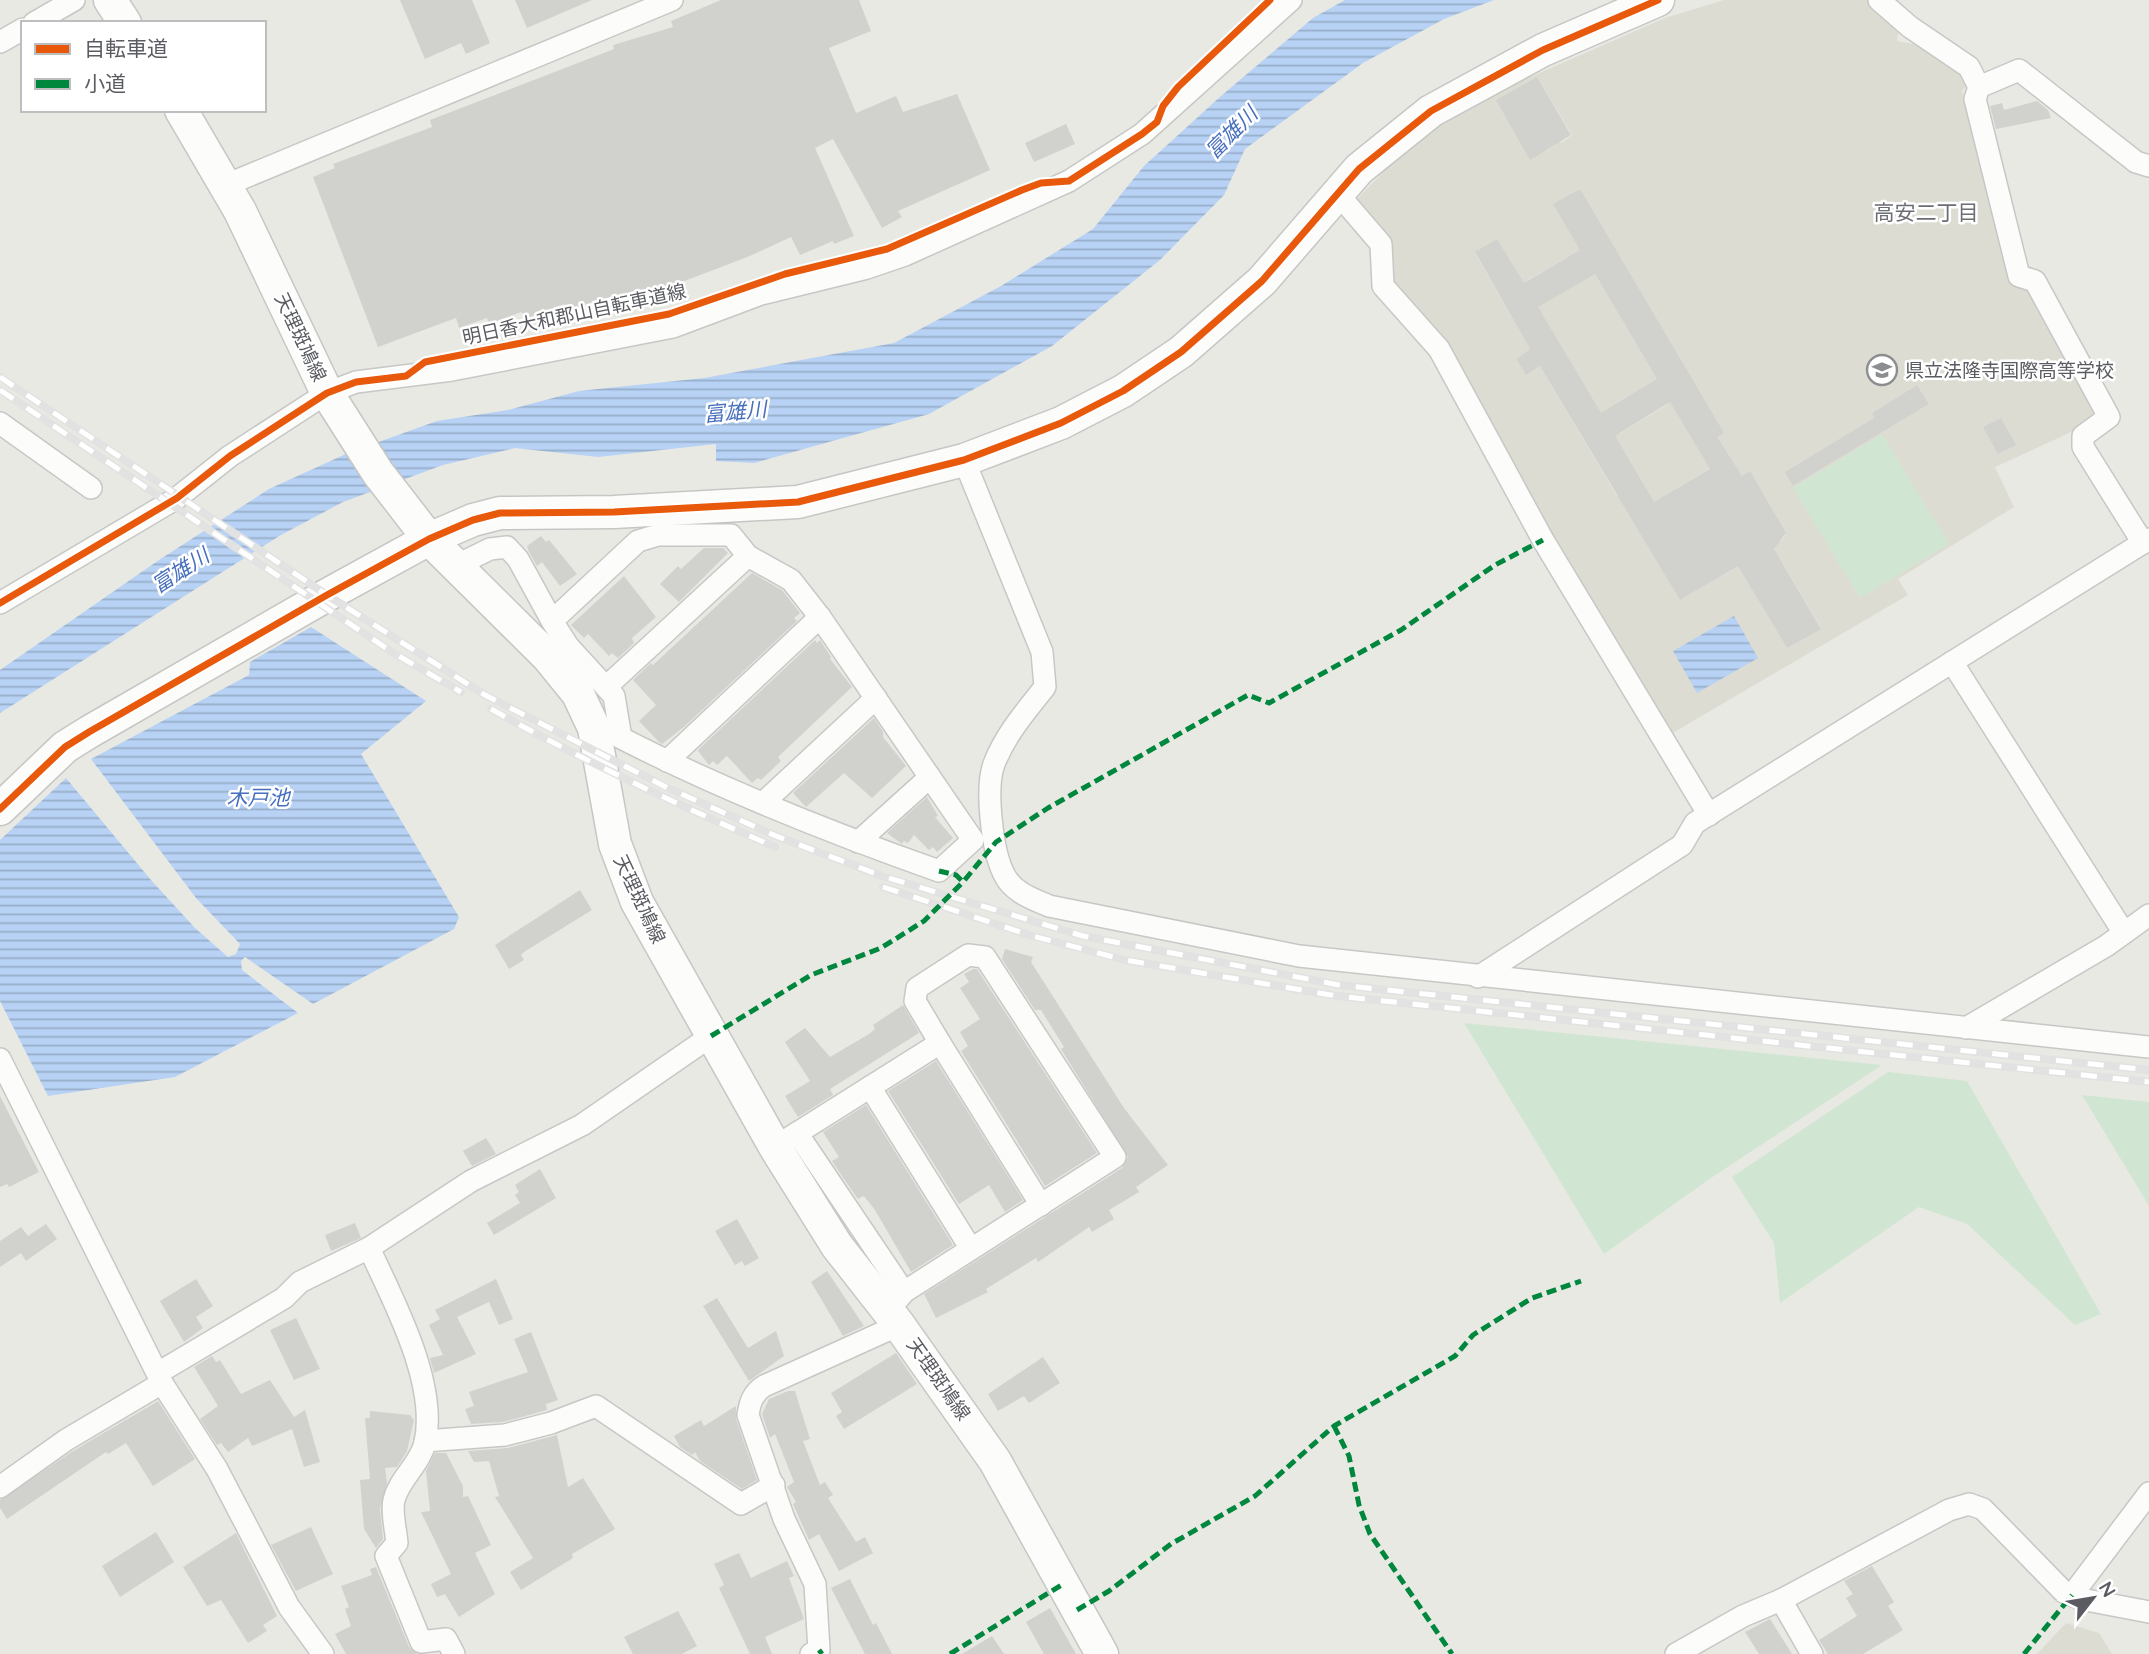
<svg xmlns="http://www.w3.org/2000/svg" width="2149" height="1654" font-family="Quicksand,'Noto Sans JP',sans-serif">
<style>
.education{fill:#dddcd3;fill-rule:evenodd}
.green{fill:#d1e6d2}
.water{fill:url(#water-rules)}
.building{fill:#d1d1ce;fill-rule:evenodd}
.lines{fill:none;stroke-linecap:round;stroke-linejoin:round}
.street-casing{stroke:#c7c7c6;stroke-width:24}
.secondary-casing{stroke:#c6c6c5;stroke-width:35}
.street{stroke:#fcfcfb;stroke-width:21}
.secondary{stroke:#fcfcfb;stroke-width:32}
.rail-casing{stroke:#e1e2e1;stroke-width:8}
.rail{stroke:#fff;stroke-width:5;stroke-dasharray:16;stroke-linecap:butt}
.quiet{stroke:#00873e;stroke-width:5;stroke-dasharray:10 5;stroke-linecap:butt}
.cycleway-casing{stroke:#fff;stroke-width:11}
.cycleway{stroke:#e8590c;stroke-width:7}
.labels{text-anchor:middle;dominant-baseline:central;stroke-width:5;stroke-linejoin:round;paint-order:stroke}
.street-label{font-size:19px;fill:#5a5c62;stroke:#fff}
.poi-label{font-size:19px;fill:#5a5c62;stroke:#fff;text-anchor:start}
.water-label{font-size:21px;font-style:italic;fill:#466fbd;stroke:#fff}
.neighbourhood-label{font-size:21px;fill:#6b6e74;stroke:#fff}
</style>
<defs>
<pattern id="water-rules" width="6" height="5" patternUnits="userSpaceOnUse" patternTransform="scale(1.75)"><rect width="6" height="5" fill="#b7d2f4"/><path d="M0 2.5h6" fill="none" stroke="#98aec9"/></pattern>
</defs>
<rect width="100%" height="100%" fill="#e9e9e4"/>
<g class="education">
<path d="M 1724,0 L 1869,0 L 1899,28 L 1897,41 L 1918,45 L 1971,79 L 1962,91 L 2013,282 L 2034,293 L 2102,418 L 1995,467 L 2014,507 L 1898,579 L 1908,595 L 1671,734 L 1390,283 L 1355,201 L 1397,158 L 1445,119 L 1480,99 L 1665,18 ZM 1537,77 L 1572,135 L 1561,143 L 1525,84 ZM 1522,86 L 1556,144 L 1546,151 L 1511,93 ZM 1579,189 L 1580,189 L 1698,448 L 1554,205 ZM 1497,239 L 1641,481 L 1617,496 L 1540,366 L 1526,375 L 1516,359 L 1530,349 L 1475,253 ZM 1579,251 L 1541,304 L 1528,280 ZM 1654,381 L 1668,404 L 1619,434 L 1605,412 ZM 1917,385 L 1929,404 L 1793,486 L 1786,472 L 1874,418 L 1872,413 ZM 2001,418 L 2015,445 L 1998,454 L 1984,427 ZM 1729,457 L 1742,476 L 1750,471 L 1786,534 L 1781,541 L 1680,600 L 1632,516 ZM 1783,564 L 1821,628 L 1787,648 L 1749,584 Z"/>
<polygon points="2066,1623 2099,1633 2112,1654 2037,1654"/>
</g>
<g class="green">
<polygon points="1882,434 1949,544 1860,598 1793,488"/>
<polygon points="1464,1023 1882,1065 1708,1180 1604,1254"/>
<polygon points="1888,1072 1967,1081 2101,1314 2075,1325 1967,1224 1919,1207 1780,1303 1774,1243 1732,1177"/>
<polygon points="2082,1095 2149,1102 2149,1206"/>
</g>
<g class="water">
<polygon points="1345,0 1494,0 1444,19 1363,63 1245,149 1224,195 1160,260 1052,346 929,414 754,463 716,461 716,444 598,457 515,448 443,465 343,502 281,535 0,713 0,670 159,560 269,489 348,453 437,421 508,410 579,391 704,378 894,343 1001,286 1093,229 1144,166 1221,96 1313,18"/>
<polygon points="1734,616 1758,658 1697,693 1673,651"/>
<polygon points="311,627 426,701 361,754 459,917 454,929 313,1004 245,957 241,961 242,970 298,1013 175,1077 48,1096 0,1001 0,840 66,778 151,880 195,928 228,957 236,954 240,944 196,898 91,759 249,675 250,662"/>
</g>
<g class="building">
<polygon points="400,0 472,0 490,43 466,54 461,43 425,59"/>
<polygon points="515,0 592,0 527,28"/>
<polygon points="721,0 859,0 871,31 829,48 856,113 896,96 903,112 957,94 990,170 898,211 902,217 882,228 833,139 815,148 854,236 834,244 833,241 800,255 791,237 750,256 640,298 638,293 601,308 598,300 567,312 564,304 527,318 521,312 489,324 487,318 459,328 456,318 378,347 313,177 335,168 333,164 432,127 430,120 614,49 613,45 673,27 671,21"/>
<polygon points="1537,77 1571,135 1530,160 1496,100"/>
<polygon points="2037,101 2048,110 2051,118 1996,129 1990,106 2002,103 2004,110"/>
<polygon points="1066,124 1075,144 1034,162 1025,143"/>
<path d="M 1580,189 L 1724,433 L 1717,437 L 1742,476 L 1750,471 L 1786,533 L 1774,549 L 1821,629 L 1787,648 L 1738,566 L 1680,600 L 1540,366 L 1526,375 L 1516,359 L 1530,349 L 1475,252 L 1497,239 L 1524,283 L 1580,250 L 1553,204 ZM 1595,274 L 1657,379 L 1601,413 L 1538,307 ZM 1670,402 L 1710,469 L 1654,502 L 1615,436 Z"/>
<polygon points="1917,385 1929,404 1793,486 1785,472 1874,418 1872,413"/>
<polygon points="2001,418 2016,445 1998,454 1983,427"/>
<polygon points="541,536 546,542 549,540 577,574 560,586 542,562 537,566 529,552 527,546"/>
<polygon points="704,548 723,548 728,553 679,602 660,584 678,566 681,569"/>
<polygon points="752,573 782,590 800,613 794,618 797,621 684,727 662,744 659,742 639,721 656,705 633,680 651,663 653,665"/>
<polygon points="624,576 656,617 632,638 634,643 618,658 612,653 609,656 588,634 584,638 571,625"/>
<polygon points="815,640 817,643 820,640 831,657 830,659 852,687 778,757 781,761 761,780 758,778 752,783 727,756 717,765 713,761 709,765 698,751 700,748"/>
<polygon points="874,718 883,732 883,737 906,766 872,798 844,773 806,807 793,793"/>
<polygon points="927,797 938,816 935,817 953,838 937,852 933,847 929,850 914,835 908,843 904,841 902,844 887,833"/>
<polygon points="580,890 592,910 524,952 521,955 524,960 509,969 495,945"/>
<polygon points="1005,949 1033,957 1031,962 1124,1108 1168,1165 1136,1187 1139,1192 1109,1210 1114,1219 1092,1232 1089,1227 1038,1262 1036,1258 986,1289 988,1292 936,1318 924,1294 1122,1168 1128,1157 1061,1049 1064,1047 1041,1010 1035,1010 1002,959"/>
<polygon points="973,969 977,969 1097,1153 1045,1186 961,1051 968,1046 960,1032 980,1019 960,988 969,982 964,974"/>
<polygon points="903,1005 919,1033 830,1089 833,1095 798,1117 785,1096 810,1081 785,1042 805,1028 830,1057 869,1034 875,1029 873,1025"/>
<polygon points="936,1061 1023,1200 1005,1212 989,1185 959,1204 888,1091"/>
<polygon points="0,1096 39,1172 9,1187 7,1184 0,1187"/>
<polygon points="866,1105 953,1245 911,1272 875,1210 864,1196 858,1199 842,1176 832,1161 839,1157 823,1132"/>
<polygon points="486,1138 496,1154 472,1166 463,1151"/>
<polygon points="540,1169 556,1198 494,1235 487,1223 520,1203 515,1195 519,1192 515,1185"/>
<polygon points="737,1219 759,1258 745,1266 742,1261 735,1265 715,1231"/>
<polygon points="355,1223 361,1238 331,1251 325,1235"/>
<polygon points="46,1224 57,1239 26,1261 21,1253 0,1267 0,1241 21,1227 28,1236"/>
<polygon points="827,1271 864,1326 843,1336 811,1282"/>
<polygon points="196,1279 213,1306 196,1317 203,1328 184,1342 160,1301"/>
<polygon points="496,1279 513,1319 499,1325 489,1302 457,1317 476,1354 434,1373 430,1358 443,1355 429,1325 440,1319 435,1310"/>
<polygon points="717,1298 748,1348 776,1331 784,1356 749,1381 703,1306"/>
<polygon points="296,1318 320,1369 294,1380 270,1330"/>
<polygon points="531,1332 558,1400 546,1404 547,1410 503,1422 471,1424 465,1409 474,1406 469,1392 528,1372 514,1339"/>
<polygon points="896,1353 917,1384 844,1429 836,1416 842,1412 831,1393"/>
<polygon points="212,1356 216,1362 220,1360 241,1394 270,1380 294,1417 305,1410 320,1462 304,1467 292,1429 252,1446 248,1438 228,1452 221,1443 217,1445 200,1419 218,1406 194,1367"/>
<polygon points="1043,1357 1060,1383 1029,1403 1024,1396 998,1411 988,1394"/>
<polygon points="788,1391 795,1391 810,1439 803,1441 820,1485 825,1482 833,1495 828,1498 856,1542 865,1537 873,1553 839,1571 819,1534 809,1540 793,1504 796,1502 787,1487 794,1482 775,1434 770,1438 762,1414 769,1399"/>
<polygon points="158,1401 195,1459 153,1486 126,1443 108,1454 106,1452 7,1519 0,1508 0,1500 73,1451"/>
<polygon points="736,1406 736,1419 757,1480 742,1489 700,1461 695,1452 692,1455 680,1447 674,1436 701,1420 704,1426"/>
<polygon points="370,1411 410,1415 414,1420 407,1451 397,1467 385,1468 387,1483 380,1509 383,1539 376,1548 364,1529 360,1480 370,1479 365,1418 370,1418"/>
<polygon points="557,1435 568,1487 583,1478 615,1529 572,1554 573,1558 521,1590 510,1572 533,1558 495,1497 499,1496 489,1461 474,1462 468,1451 508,1448"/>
<polygon points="435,1453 446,1453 463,1486 463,1497 468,1496 491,1545 475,1553 495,1594 459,1617 445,1594 437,1597 431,1584 451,1574 421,1512 430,1511 426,1471"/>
<polygon points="311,1527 333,1574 296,1591 271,1545"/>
<polygon points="156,1532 174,1562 120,1597 102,1566"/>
<polygon points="236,1533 277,1616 263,1625 267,1631 248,1643 221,1600 207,1606 183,1567"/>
<polygon points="739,1553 751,1578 787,1561 794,1576 789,1578 804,1619 765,1637 772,1654 750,1654 719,1588 724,1585 714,1564"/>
<polygon points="1872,1566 1894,1602 1888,1606 1903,1630 1863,1654 1828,1654 1819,1640 1857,1616 1846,1598 1853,1594 1844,1581"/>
<polygon points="376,1567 409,1647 417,1654 346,1654 335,1634 351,1626 345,1609 349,1607 341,1586 372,1575 370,1569"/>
<polygon points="850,1579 873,1625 876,1623 892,1654 865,1654 831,1588"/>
<polygon points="1050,1608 1076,1654 1044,1654 1026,1622"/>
<polygon points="678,1611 697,1646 682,1654 633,1654 624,1637"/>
<polygon points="1770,1619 1792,1654 1759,1654 1745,1632"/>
<polygon points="992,1636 1004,1654 962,1654"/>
</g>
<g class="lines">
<g class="street-casing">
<g id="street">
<polyline points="1879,0 1910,27 1969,67 1979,87 1975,99 2019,276 2035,281 2109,417 2083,436 2083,447 2143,543"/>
<polyline points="34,23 74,0"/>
<polyline points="0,42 23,29"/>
<polyline points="1979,87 2019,70 2136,162 2149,166"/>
<polyline points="226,185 672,0"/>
<polyline points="1338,194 1381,244 1383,286 1439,349 1543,540 1709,815"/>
<polyline points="0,423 91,488"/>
<path d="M 964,460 L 1042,652 L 1045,687 C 1026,711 1005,735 994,764 C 985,788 992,853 1005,876 C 1014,893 1033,899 1049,906 L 1299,956 L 2149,1047"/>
<path d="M 455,566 L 490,549 L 507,547 L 518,559 L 552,621 L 638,541 L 658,535 L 731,535 L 748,556 L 791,580 L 820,617 L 973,840 L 939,871 C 831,833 723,790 621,738 L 614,696 L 568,646 L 552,621"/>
<polyline points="0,603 177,498 230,456 327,393 356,382 452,370 673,327 761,294 867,268 905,255 1069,181 1142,134 1291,0"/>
<polyline points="1952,662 2124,933"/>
<polyline points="606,687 748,556"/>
<polyline points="667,761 820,617"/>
<polyline points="764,802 876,698"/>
<polyline points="858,842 930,777"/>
<polyline points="1478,977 1682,845 1695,823 2149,539"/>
<polyline points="1966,1028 2106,946 2149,915"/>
<polyline points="940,1043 1041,1205"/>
<polyline points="0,1059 162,1383 217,1469 289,1607 323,1654"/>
<polyline points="870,1087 971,1249"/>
<polyline points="797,1133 904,1292"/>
<polyline points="775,1147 940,1043 915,1001 917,988 968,955 985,957 1115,1157 904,1292 888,1311"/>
<path d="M 369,1248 C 394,1302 438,1383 425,1443 C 420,1464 399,1479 394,1500 C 391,1511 396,1531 397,1543 L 386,1556 L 421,1642 L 446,1639 L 454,1654"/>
<polyline points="158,1373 284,1298 300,1282 369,1248 471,1181 582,1125 711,1036"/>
<polyline points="425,1441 505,1435 551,1423 596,1406 741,1504 774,1485"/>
<polyline points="0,1487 66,1440 162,1383"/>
<polyline points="2072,1595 2149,1493"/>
<polyline points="1781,1600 1812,1654"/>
<path d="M 811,1654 L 819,1650 L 815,1584 L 784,1519 L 748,1415 C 750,1402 753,1393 764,1386 L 899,1325"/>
<polyline points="1676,1654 1743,1616 1781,1600 1949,1510 1969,1504 1983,1509 2064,1592 2081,1599 2149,1612"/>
</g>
</g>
<g class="secondary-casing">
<g id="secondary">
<polyline points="110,0 125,23"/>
<polyline points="181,110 240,211 327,393 378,473 429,539 548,657 578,694 594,728 615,844 637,902 775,1147 837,1246 899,1325 995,1461 1102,1654"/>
<polyline points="0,809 65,747 89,732 327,595 429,539 473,520 500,513 614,512 798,502 964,460 1061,423 1123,391 1181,352 1262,281 1359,169 1431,111 1543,50 1658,0"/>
</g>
</g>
<use href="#street" class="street"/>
<use href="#secondary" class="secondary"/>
<g class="rail-casing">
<g id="rail">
<polyline points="0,377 327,595 485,695 670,789 776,836 882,876 1083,936 1339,985 2149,1070"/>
<polyline points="0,390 392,652 461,692"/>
<path d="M 491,709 C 584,761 678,805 775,847"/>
<polyline points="883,887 1029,935 1125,960 1337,996 2149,1082"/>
</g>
</g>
<use href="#rail" class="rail"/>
<g class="quiet">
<polyline points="939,871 956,875 963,882 996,842 1048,808 1248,695 1269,703 1401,630 1495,565 1543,540"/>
<polyline points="711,1036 811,975 881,948 924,921 963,882"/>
<polyline points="1334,1426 1349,1456 1359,1505 1370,1534 1452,1654"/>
<polyline points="1077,1610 1109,1591 1171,1544 1255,1496 1334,1426 1455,1356 1473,1335 1532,1298 1581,1281"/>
<polyline points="819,1650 822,1654"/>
<polyline points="950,1654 1063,1584"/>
<polyline points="2024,1654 2072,1595"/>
</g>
<g class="cycleway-casing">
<g id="cycleway">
<polyline points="0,603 177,498 230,456 327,393 356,382 406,376 425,362 669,314 785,274 887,249 1022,190 1041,183 1069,181 1142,134 1157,122 1163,106 1178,87 1270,0"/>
<polyline points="0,809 65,747 89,732 327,595 429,539 473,520 500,513 614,512 798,502 964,460 1061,423 1123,391 1181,352 1262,281 1359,169 1431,111 1543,50 1658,0"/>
</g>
</g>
<use href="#cycleway" class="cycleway"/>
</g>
<defs>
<g id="school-ring" transform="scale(1.575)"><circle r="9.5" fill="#fff" stroke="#8c8d90" stroke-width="1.5"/><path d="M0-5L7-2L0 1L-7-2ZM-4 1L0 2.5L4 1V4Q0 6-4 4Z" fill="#8c8d90"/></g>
</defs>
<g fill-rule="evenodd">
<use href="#school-ring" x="1882" y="370"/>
</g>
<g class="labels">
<g class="street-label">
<text transform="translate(574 314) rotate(-12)">明日香大和郡山自転車道線</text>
<text transform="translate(301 337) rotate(65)">天理斑鳩線</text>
<text transform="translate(640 899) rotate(65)">天理斑鳩線</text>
<text transform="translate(939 1379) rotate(55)">天理斑鳩線</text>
</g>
<g class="poi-label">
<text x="1905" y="370">県立法隆寺国際高等学校</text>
</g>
<g class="water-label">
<text transform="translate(1231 132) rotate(-45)">富雄川</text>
<text transform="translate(735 411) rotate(-5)">富雄川</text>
<text transform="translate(180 570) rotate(-33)">富雄川</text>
<text x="258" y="797">木戸池</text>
</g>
<g class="neighbourhood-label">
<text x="1926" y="212">高安二丁目</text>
</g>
</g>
<rect x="21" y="21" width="245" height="91" fill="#ffffff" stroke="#bdbec0" stroke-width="2"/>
<rect x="35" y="44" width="35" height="10" fill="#e8590c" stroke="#bdbec0" stroke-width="2"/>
<text x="84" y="56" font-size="21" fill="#5a5c62">自転車道</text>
<rect x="35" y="79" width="35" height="10" fill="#00873e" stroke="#bdbec0" stroke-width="2"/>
<text x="84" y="91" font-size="21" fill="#5a5c62">小道</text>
<g transform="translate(2093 1598) rotate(59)" stroke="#ffffff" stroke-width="5" paint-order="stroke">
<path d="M0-5L12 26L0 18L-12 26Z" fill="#5a5c62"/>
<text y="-10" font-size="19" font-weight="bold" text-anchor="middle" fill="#5a5c62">N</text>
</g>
</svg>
